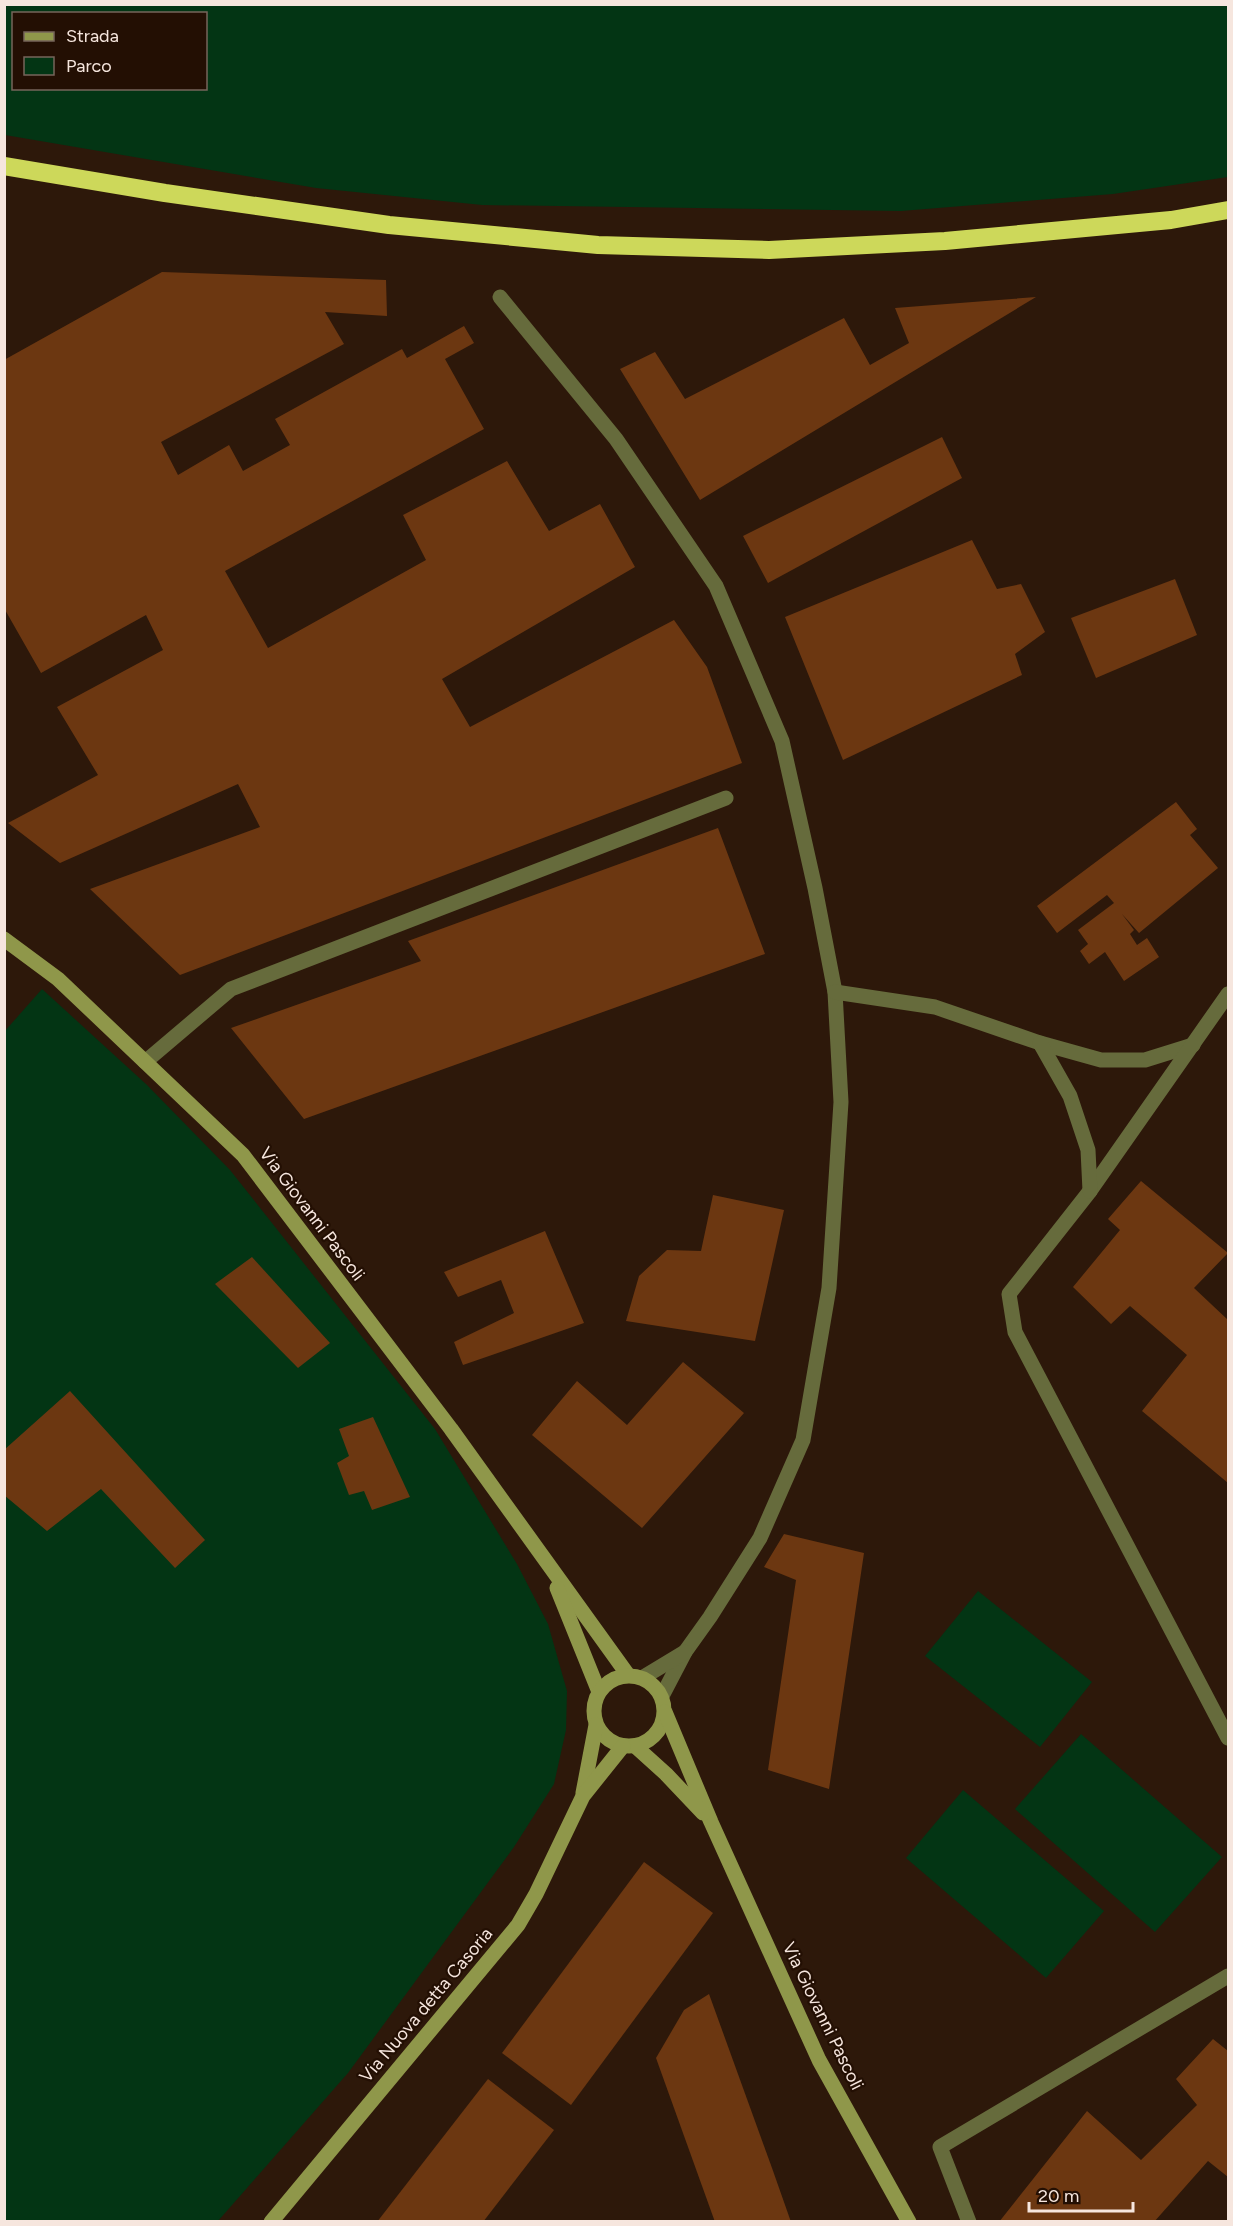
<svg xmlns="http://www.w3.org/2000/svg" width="1233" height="2226" font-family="Figtree,sans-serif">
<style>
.green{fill:#033514;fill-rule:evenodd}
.building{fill:#6c3711}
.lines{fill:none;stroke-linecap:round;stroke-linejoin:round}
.street{stroke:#666b3c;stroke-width:15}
.secondary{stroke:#8f974a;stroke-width:15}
.highway{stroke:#cdd85a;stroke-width:18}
.labels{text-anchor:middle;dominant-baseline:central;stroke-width:4.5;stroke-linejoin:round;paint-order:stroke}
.street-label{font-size:18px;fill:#f6e6de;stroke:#230f03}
</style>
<rect width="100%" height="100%" fill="#2d180a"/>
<g class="green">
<path d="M 4,5 L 1228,5 L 1228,177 L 1113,194 L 901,211 L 482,205 L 316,188 L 5,135 ZM 14,14 L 206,14 L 206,88 L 14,88 Z"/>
<polygon points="42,989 147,1085 230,1170 435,1429 517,1564 548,1624 567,1691 566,1730 554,1784 514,1847 348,2073 218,2221 5,2222 4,1032"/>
<polygon points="978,1591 1092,1682 1040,1747 925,1656"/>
<polygon points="1081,1734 1222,1857 1155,1932 1015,1809"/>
<polygon points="963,1790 1104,1911 1046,1978 906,1858"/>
</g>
<g class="building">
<polygon points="162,272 386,280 387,316 325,312 344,344 161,442 178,475 229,445 243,471 290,445 275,419 402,349 407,358 464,326 474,343 445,359 484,429 225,571 268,648 426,560 403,515 507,461 549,531 600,504 635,567 442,679 470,727 674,620 707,667 742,763 180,975 90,889 260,827 238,784 60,863 8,823 98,775 57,707 163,650 146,615 41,673 4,608 4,360"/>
<polygon points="1036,297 700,500 620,369 655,352 685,399 844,318 870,365 909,343 895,308"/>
<polygon points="942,437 962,478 768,583 743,536"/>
<polygon points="972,540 997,589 1021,584 1045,632 1015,654 1022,675 843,760 785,617"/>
<polygon points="1175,579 1197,635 1096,678 1071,618"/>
<polygon points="1176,802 1197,829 1190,835 1218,868 1139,933 1122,914 1134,930 1130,934 1137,945 1147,938 1159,957 1124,981 1105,952 1089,964 1080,951 1088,944 1078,930 1114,903 1107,895 1057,933 1037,906"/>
<polygon points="718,828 765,954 304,1119 231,1028 421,961 408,941"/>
<polygon points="1141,1181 1228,1253 1194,1288 1228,1320 1228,1483 1142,1411 1187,1355 1130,1306 1111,1324 1073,1287 1120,1230 1108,1219"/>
<polygon points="713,1195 784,1210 755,1341 626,1321 639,1276 667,1250 701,1251"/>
<polygon points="545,1231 584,1323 463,1365 454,1342 514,1313 501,1280 458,1297 444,1272"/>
<polygon points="252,1257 330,1343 298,1368 215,1284"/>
<polygon points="683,1362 744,1413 642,1528 532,1435 577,1381 627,1425"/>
<polygon points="70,1391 205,1540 175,1568 101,1489 47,1531 4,1495 4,1450"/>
<polygon points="373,1417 410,1497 372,1510 364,1491 349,1495 337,1463 349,1456 339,1429"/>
<polygon points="784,1534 864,1553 829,1789 768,1770 796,1580 764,1567"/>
<polygon points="644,1862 713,1913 571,2105 502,2053"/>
<polygon points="709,1994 772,2168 791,2222 715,2222 656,2058 684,2010"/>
<polygon points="1213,2039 1228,2051 1228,2177 1208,2161 1154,2222 999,2222 1087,2111 1141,2160 1197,2105 1176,2079"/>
<polygon points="488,2079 554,2130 483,2222 377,2222"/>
</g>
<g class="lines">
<g class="street">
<polyline points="500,297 616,439 716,586 782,741 815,888 835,992 841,1102 829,1288 803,1440 760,1538 710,1617 685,1652 662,1696"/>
<polyline points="835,992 935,1007 1040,1043 1101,1060 1145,1060 1193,1045"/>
<polyline points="1228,994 1090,1191 1009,1294 1015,1332 1228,1738"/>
<polyline points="1040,1043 1070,1096 1088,1150 1090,1191"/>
<polyline points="145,1062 231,989 726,798"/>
<polyline points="642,1678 685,1652"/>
<polyline points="969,2222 940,2147 1228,1976"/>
</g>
<g class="secondary">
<polyline points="4,939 58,979 243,1155 451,1429 628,1675"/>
<polyline points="557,1588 599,1692"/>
<circle cx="629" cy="1711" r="35"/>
<polyline points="665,1712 711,1822 819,2060 909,2222"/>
<polyline points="635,1746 666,1774 703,1813"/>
<polyline points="583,1793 596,1725"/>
<polyline points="271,2222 518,1925 536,1894 583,1796 623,1746"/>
</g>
<polyline class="highway" points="4,166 165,193 389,225 598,245 769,250 945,241 1171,220 1228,210"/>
</g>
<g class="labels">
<g class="street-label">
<text transform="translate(312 1214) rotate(53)">Via Giovanni Pascoli</text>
<text transform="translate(426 2005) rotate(-50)">Via Nuova detta Casoria</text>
<text transform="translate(823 2016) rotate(64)">Via Giovanni Pascoli</text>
</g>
</g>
<rect width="1233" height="2226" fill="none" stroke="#f6e6de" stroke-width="12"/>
<rect x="12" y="12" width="195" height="78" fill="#230f03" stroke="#77655b" stroke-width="1.5"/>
<rect x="24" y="32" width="30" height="9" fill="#8f974a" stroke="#77655b" stroke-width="1.5"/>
<text x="66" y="42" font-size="18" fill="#f6e6de">Strada</text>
<rect x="24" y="57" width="30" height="18" fill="#033514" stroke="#77655b" stroke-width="1.5"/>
<text x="66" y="72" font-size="18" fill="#f6e6de">Parco</text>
<path d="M1029 2202v9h104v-9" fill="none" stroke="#f6e6de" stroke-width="3"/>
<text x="1038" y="2202" font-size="18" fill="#f6e6de" stroke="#230f03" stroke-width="4.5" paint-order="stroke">20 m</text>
</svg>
